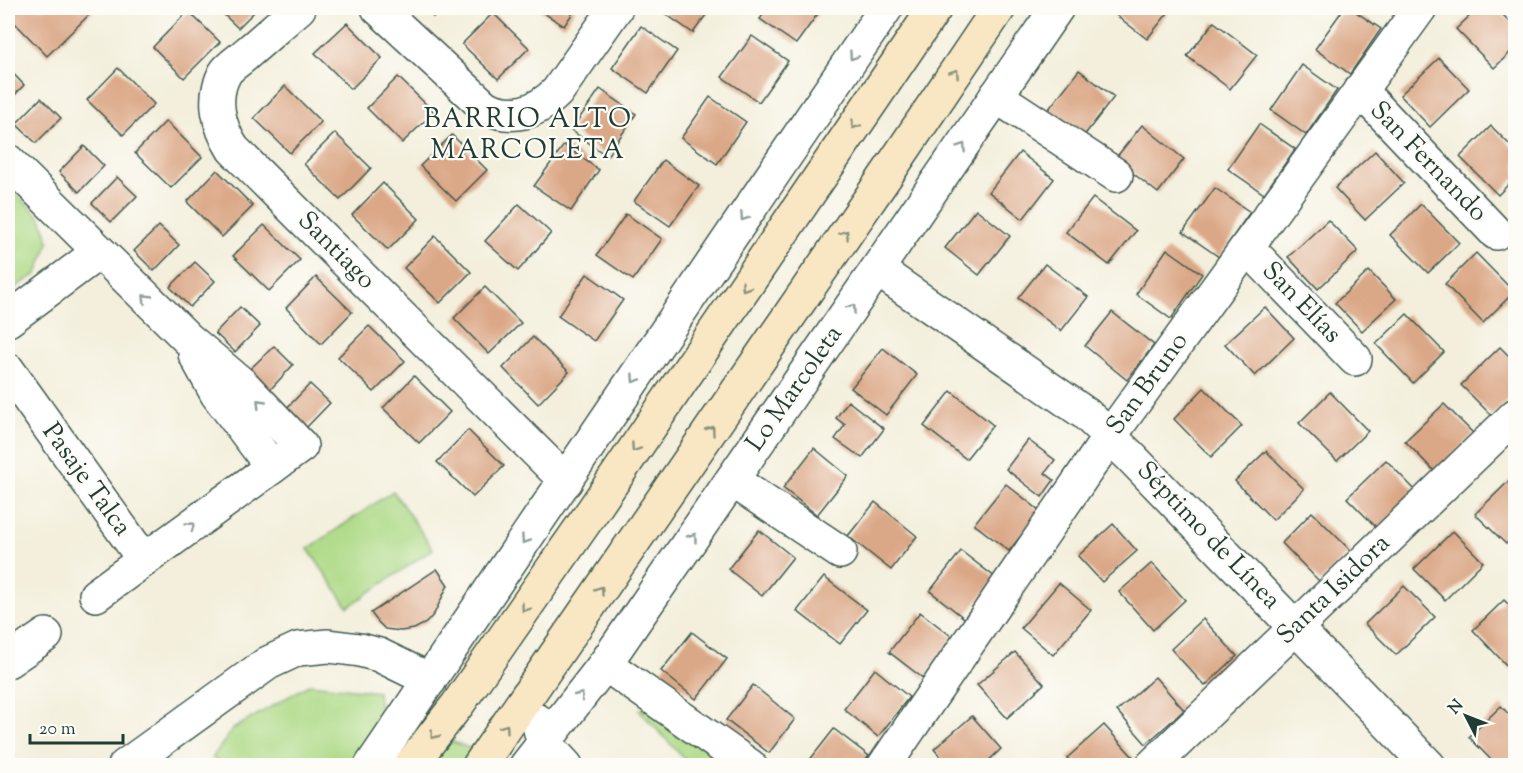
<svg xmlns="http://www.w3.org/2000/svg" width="1523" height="773" font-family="'Sorts Mill Goudy',serif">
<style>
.green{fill:#adda86;stroke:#668c5d;stroke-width:1.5}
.building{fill:#dba887}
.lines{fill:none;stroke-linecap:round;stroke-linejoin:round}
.street-casing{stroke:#3f584d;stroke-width:36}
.secondary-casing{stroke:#3f584d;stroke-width:36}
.street{stroke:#fff;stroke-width:33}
.secondary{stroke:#f9e7c3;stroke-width:33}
.oneway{stroke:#8f9e9a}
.oneway2{stroke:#8c927c}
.labels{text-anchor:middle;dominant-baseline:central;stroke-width:4.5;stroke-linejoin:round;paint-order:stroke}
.street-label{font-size:26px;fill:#1f3d34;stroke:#fdfcf7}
.neighbourhood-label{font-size:27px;letter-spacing:1.5px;fill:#1f3d34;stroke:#fdfcf7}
</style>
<rect width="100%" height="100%" fill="#fdfcf7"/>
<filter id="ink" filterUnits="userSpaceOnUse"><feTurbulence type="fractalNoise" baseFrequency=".0167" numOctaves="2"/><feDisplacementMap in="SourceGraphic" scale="12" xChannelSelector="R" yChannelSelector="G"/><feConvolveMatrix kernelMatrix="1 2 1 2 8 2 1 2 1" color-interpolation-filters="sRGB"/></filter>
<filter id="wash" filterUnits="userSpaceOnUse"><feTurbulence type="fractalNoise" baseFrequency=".008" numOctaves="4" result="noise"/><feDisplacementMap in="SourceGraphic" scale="24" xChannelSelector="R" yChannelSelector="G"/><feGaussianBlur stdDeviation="1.35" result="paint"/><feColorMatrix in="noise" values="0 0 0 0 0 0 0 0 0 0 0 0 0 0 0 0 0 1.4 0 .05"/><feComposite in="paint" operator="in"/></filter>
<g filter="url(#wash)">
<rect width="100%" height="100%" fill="#f3efdc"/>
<g class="green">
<polygon points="8,186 41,218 49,242 37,274 8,292"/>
<polygon points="393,491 433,549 348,607 308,549"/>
<polygon points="310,684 378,692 381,724 351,765 225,765 212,758 233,729"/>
<polygon points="647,707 730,765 690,765 639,710"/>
<polygon points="435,735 477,751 467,765 414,766"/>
</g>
<g id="blocks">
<g class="building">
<polygon points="8,8 96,8 47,56 8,16"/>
<polygon points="217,8 258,8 238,28"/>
<polygon points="425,8 443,8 433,17"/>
<polygon points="536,8 576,8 564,26"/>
<polygon points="657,8 711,8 693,33"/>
<polygon points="768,8 822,8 796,44 760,19"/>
<polygon points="1116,8 1172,8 1147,39 1112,12"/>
<polygon points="1344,8 1350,8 1381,29 1350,74 1315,49"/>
<polygon points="1478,8 1496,8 1516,28 1516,47 1494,68 1456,29"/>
<polygon points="188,11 220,42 184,78 153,47"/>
<polygon points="493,13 529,48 498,79 462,44"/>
<polygon points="1214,22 1257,55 1230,89 1187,56"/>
<polygon points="347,23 382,58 351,89 315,53"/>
<polygon points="641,26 677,51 648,93 612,68"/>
<polygon points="752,36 788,61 759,102 722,77"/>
<polygon points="1439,58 1469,89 1430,127 1400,95"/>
<polygon points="1302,65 1337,90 1306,135 1271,110"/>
<polygon points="8,68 24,85 8,102"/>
<polygon points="118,68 154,104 123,135 87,100"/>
<polygon points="1079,70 1114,97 1083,137 1048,110"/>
<polygon points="398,77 434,112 402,143 367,108"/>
<polygon points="285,86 321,122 290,153 254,118"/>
<polygon points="600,89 636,114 607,156 571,130"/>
<polygon points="710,97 746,122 717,164 681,138"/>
<polygon points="41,98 61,118 36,143 16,124"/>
<polygon points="166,121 202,157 171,188 135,153"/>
<polygon points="1259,124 1295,149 1264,194 1228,169"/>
<polygon points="1142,125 1184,159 1158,193 1115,159"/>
<polygon points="1491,126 1516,151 1516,177 1498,195 1460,157"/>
<polygon points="335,133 371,168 340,200 304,164"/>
<polygon points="452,135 487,170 456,201 420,166"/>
<polygon points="564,145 599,170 571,211 534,186"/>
<polygon points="84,146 104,166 79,192 59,172"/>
<polygon points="1375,151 1404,183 1365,220 1335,188"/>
<polygon points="1020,152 1054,179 1023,219 989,192"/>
<polygon points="663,160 699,186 670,226 634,201"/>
<polygon points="217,170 253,206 222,237 187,202"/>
<polygon points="117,177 137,196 111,222 92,203"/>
<polygon points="383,183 419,219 388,250 352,215"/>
<polygon points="1215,188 1250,212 1219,257 1183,232"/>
<polygon points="1093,198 1136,231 1109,265 1066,232"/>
<polygon points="519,204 551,233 518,271 485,241"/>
<polygon points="1421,204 1459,243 1428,273 1390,235"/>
<polygon points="976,209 1010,236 979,275 945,248"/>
<polygon points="626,214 662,239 633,280 597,255"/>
<polygon points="1328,220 1358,251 1318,289 1288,257"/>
<polygon points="264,225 300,260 269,291 233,256"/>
<polygon points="159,226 179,245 154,271 134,251"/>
<polygon points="435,236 471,272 440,303 404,268"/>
<polygon points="1167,249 1202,274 1171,319 1136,294"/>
<polygon points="1476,253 1514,292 1483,323 1445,284"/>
<polygon points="195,262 215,281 190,307 170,287"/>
<polygon points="1045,264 1088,297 1061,331 1018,298"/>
<polygon points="1369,271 1396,299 1362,331 1335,303"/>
<polygon points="587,274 623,300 594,341 558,316"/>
<polygon points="316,277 352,312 321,344 286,308"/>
<polygon points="485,287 521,323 489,354 454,318"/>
<polygon points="240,307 260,326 235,352 215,333"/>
<polygon points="1265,307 1294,338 1255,376 1225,344"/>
<polygon points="1112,312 1154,345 1127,380 1085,346"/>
<polygon points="1407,314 1444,352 1413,383 1376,344"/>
<polygon points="369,326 405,361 374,392 338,357"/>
<polygon points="533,337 569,372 538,404 503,368"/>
<polygon points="274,346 293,365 269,391 248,371"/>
<polygon points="1500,347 1516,363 1516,392 1492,416 1461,385"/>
<polygon points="883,348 917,375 886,415 851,388"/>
<polygon points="414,376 450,412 419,443 383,408"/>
<polygon points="310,384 330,403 305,429 285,410"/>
<polygon points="1204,388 1242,426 1211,457 1174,419"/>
<polygon points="951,391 993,425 966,459 924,426"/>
<polygon points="1330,392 1368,431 1337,461 1299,423"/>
<polygon points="848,401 884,429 862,458 835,439 845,425 836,418"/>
<polygon points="1444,404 1474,434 1435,472 1405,441"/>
<polygon points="468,430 504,466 473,497 437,462"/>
<polygon points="1028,440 1055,460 1045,473 1054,480 1042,497 1006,469"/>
<polygon points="814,448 848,476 817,515 783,488"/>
<polygon points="1266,451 1304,489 1273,520 1235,481"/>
<polygon points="1386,460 1416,491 1378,529 1347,498"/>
<polygon points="1514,476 1516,477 1516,535 1506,544 1475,514"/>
<polygon points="1006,484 1040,511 1009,551 974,524"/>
<polygon points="875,502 917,536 891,570 848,536"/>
<polygon points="1312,512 1351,551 1320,582 1282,543"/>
<polygon points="1113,524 1137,551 1102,582 1078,556"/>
<polygon points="759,530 793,557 762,596 728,569"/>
<polygon points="1453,531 1483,562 1445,600 1414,569"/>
<polygon points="961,551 996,578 964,618 930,591"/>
<polygon points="1152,563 1185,600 1153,630 1119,592"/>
<polygon points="437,569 448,585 434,614 426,623 414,629 401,631 385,629 378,622 371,613"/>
<polygon points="824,577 867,610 840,644 797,611"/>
<polygon points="1059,583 1091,610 1053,655 1021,628"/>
<polygon points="1404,586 1435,617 1396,655 1365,624"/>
<polygon points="1504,600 1516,612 1516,664 1510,669 1473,630"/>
<polygon points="920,612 955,639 924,679 889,652"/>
<polygon points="1203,619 1237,656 1205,686 1171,649"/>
<polygon points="692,632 727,659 696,699 661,671"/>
<polygon points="1015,652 1044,684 1007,718 977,685"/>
<polygon points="875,669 909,697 878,737 844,709"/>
<polygon points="1155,677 1184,710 1146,744 1117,711"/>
<polygon points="753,685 795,719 769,753 726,720"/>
<polygon points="1501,706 1516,722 1516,766 1497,766 1469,737"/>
<polygon points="972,716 1001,749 983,766 948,766 934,749"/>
<polygon points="1104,725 1134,758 1125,766 1073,766 1067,758"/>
<polygon points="834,729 869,756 861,766 805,766"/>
</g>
</g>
</g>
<g filter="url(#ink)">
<use href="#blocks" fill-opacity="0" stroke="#3f584d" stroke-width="1.5"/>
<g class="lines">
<g class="street-casing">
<g id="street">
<path d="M 299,8 C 281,23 264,39 246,54 C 240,60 229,66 225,73 C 211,98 219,127 233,149 L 566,481"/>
<path d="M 378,8 L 485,107 C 512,120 536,113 557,92 L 616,8"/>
<polyline points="1360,90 1496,233"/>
<polyline points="996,96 1116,175"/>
<polyline points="8,161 188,339 243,385 301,446 96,595"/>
<polyline points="1247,247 1355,359"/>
<polyline points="878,270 1086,414 1130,456 1429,766"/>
<polyline points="8,320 99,252"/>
<polyline points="195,354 217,394 272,467"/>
<polyline points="8,370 144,560"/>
<polyline points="732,480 840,552"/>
<polyline points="8,661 46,635"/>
<polyline points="605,664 750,766"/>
<polyline points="538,721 543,741 566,766"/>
<polyline points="125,766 268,663 298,649 328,646 360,650 379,655 430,680"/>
<polyline points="371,766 886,8"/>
<polyline points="526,766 605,664 1057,8"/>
<polyline points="884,766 1110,436 1420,8"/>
<polyline points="1152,766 1516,415"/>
</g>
</g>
<g class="secondary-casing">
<g id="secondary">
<polyline points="410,766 458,704 594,509 935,8"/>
<polyline points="479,766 887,174 999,8"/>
</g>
</g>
<use href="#street" class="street"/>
<use href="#secondary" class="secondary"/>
</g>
<defs><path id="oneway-chevron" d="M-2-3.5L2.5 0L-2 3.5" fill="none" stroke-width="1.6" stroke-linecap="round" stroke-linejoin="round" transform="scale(1.5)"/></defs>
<g class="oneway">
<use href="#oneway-chevron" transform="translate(853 56) rotate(124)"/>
<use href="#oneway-chevron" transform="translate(962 147) rotate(-56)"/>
<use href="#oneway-chevron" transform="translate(744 217) rotate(124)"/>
<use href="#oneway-chevron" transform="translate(146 298) rotate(-136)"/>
<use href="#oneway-chevron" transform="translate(852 308) rotate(-55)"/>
<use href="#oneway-chevron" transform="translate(635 379) rotate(124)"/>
<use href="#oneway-chevron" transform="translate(260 403) rotate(-134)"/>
<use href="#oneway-chevron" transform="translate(191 526) rotate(-36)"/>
<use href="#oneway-chevron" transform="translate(693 537) rotate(-55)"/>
<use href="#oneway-chevron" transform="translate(525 540) rotate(124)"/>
<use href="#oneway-chevron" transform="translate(580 696) rotate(-51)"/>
</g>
<g class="oneway2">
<use href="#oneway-chevron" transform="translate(955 73) rotate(-56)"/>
<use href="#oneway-chevron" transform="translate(855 125) rotate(124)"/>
<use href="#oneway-chevron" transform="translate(845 234) rotate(-55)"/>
<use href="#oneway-chevron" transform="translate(745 287) rotate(124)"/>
<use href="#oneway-chevron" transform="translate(711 430) rotate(-55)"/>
<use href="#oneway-chevron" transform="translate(635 448) rotate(124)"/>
<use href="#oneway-chevron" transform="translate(600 590) rotate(-55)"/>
<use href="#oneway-chevron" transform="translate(525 608) rotate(125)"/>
<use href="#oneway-chevron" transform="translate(505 728) rotate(-55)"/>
<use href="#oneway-chevron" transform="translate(434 735) rotate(128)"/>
</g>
</g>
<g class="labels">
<g class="street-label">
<text transform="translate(1428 162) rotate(46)">San Fernando</text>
<text transform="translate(336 251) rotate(45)">Santiago</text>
<text transform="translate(1301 303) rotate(46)">San Elías</text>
<text transform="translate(1148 384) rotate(-54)">San Bruno</text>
<text transform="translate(795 389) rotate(-55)">Lo Marcoleta</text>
<text transform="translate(86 480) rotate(54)">Pasaje Talca</text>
<text transform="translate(1208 536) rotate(46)">Séptimo de Línea</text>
<text transform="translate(1334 590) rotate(-44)">Santa Isidora</text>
</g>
<g class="neighbourhood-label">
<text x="528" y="120">BARRIO ALTO<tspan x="528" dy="31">MARCOLETA</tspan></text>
</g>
</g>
<rect width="1523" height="773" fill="none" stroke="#fdfcf7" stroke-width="30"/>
<g transform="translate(1466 716) rotate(312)" stroke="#fdfcf7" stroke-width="4.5" paint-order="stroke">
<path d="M0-4.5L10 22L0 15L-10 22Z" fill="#1f3d34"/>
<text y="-9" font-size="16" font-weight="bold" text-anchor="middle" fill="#1f3d34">N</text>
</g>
<path d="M30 734v9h93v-9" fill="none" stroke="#1f3d34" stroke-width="3"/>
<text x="39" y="734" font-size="18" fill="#1f3d34" stroke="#fdfcf7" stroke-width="4.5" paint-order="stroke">20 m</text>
</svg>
